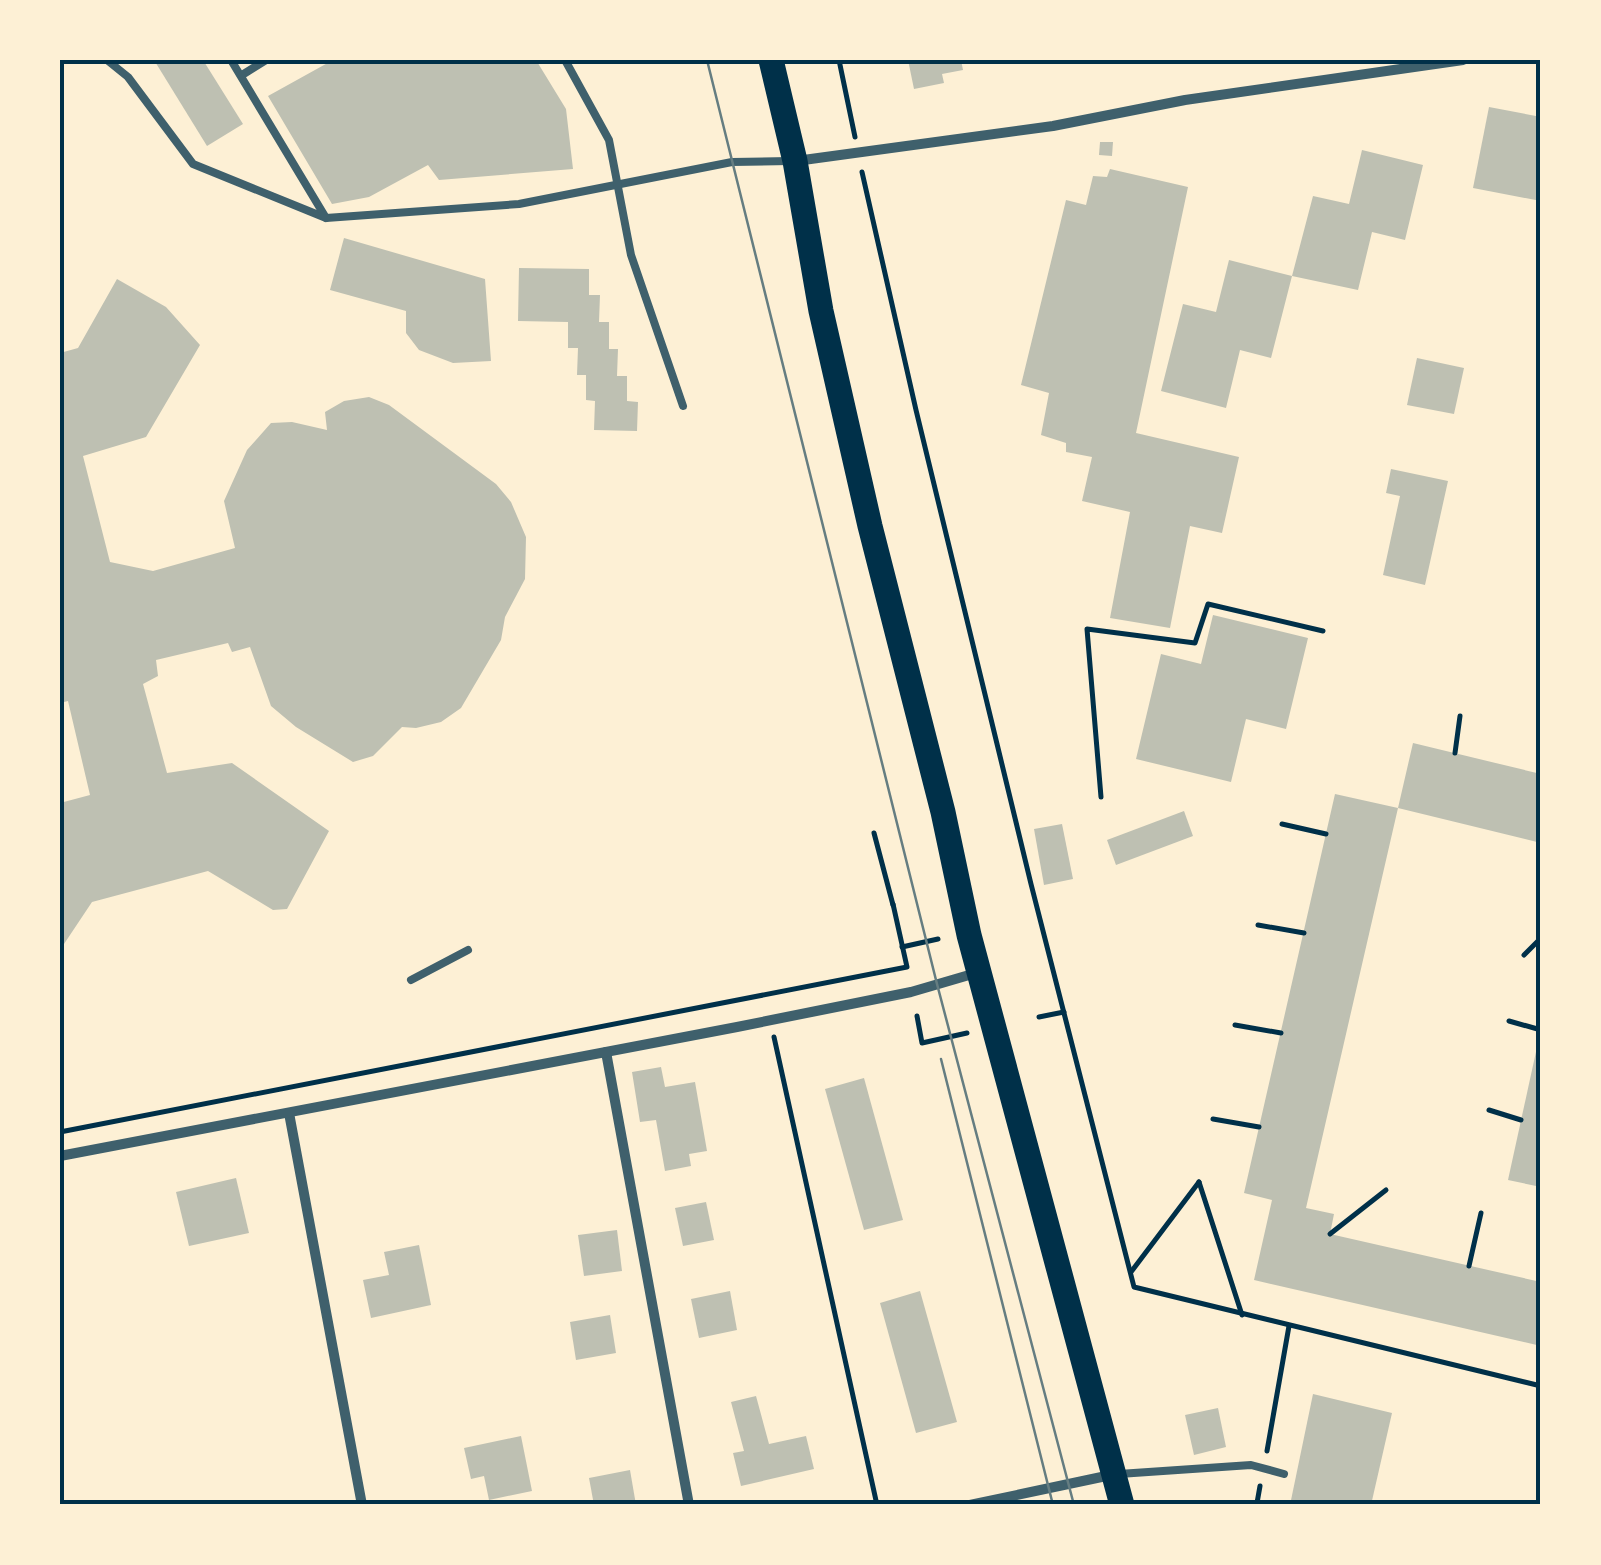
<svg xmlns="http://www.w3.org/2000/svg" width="1601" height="1565" font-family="Rubik,sans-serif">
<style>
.building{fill:#bec0b2}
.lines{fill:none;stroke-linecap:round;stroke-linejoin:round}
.path{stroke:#003049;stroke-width:5}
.service{stroke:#3f606c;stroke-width:8}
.minor{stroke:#3f606c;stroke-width:10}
.primary{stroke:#003049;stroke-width:25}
.tram{stroke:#657d81;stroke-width:2.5}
.neatline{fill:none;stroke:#003049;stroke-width:4}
</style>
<rect width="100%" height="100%" fill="#fdf0d5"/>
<g class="building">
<polygon points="154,60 203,60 243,124 207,146"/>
<polygon points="333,60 536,60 566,109 573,169 439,180 428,165 369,197 332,204 268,96"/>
<polygon points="908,60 961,60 963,70 942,74 944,83 914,89"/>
<polygon points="1489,107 1541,117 1541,201 1473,188"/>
<polygon points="1100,142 1113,142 1112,156 1099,155"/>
<polygon points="1362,150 1423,165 1405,240 1372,232 1358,290 1292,276 1313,196 1349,204"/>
<polygon points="1110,169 1188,187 1136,433 1239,457 1222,533 1190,526 1170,628 1110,618 1130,512 1082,501 1092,457 1066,452 1066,443 1041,435 1049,393 1021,385 1066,200 1086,205 1093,176 1107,177"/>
<polygon points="344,238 485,279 491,361 453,363 419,350 406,333 406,311 330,290"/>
<polygon points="1229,260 1292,276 1271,358 1240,350 1226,408 1161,391 1183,304 1216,312"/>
<polygon points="519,268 589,269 589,295 600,295 599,322 609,322 609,349 618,349 617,376 627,376 627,401 638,402 637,431 594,430 595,401 586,400 586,375 577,375 578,348 568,348 568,322 518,321"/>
<polygon points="117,279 166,307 200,345 146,437 83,456 110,562 153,571 235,548 224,501 247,450 271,423 292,422 327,430 325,412 344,401 369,397 389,405 496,484 511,502 526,537 525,579 505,617 501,640 461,708 441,722 416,728 402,727 373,756 353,762 296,727 271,706 250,647 232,652 228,643 156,660 158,676 143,684 167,773 232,763 329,831 287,909 273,910 208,871 92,902 60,950 60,803 90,795 68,701 60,703 60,353 78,348"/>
<polygon points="1417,358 1464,368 1454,414 1407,405"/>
<polygon points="1391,469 1448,481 1425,585 1383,575 1400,496 1386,493"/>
<polygon points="1213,615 1308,638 1286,729 1246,719 1231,782 1136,759 1161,654 1201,664"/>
<polygon points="1413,743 1541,774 1541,843 1398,808 1306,1208 1334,1214 1330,1234 1541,1282 1541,1346 1254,1280 1272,1200 1244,1193 1335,794 1398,808"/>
<polygon points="1184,811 1193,836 1116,865 1107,840"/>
<polygon points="1062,824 1073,879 1044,885 1034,829"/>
<polygon points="1539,1038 1541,1038 1541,1187 1508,1180"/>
<polygon points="661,1067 665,1087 695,1082 707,1151 689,1154 691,1166 665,1171 656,1120 640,1122 632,1072"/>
<polygon points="864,1078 903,1220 864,1230 825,1089"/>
<polygon points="236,1178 249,1233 189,1246 176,1192"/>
<polygon points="706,1202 714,1240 683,1246 675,1208"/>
<polygon points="617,1230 622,1271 584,1276 578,1235"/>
<polygon points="419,1245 431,1305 371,1318 363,1280 389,1275 384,1252"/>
<polygon points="730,1291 737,1330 699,1338 691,1299"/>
<polygon points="920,1291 957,1422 916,1433 880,1303"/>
<polygon points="610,1315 616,1353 576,1360 570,1322"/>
<polygon points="1313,1394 1392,1413 1371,1505 1290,1505"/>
<polygon points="756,1396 769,1444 806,1436 814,1469 741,1486 733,1453 744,1451 731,1402"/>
<polygon points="1218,1408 1226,1447 1194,1455 1185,1415"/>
<polygon points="521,1436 532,1491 489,1500 484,1476 471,1479 464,1448"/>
<polygon points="630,1470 636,1505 594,1505 589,1478"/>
</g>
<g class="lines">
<g class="path">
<polyline points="839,60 855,137"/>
<polyline points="862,172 916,410 1031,884 1134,1287 1541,1386"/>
<polyline points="1455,753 1460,716"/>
<polyline points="1101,797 1087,629 1195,643 1208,604 1323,631"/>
<polyline points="1282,824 1326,834"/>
<polyline points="874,833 893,905"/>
<polyline points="1258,925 1304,933"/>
<polyline points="902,947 938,939"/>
<polyline points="1524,955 1541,938"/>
<polyline points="917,1016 922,1043 967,1033"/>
<polyline points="1039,1017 1064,1012"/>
<polyline points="1509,1021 1541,1030"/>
<polyline points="1235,1025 1281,1033"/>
<polyline points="774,1037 877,1505"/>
<polyline points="1489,1110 1521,1120"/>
<polyline points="1213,1119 1259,1127"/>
<polyline points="60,1132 907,967 893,904"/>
<polyline points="1199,1182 1242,1315"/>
<polyline points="1330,1234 1386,1190"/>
<polyline points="1469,1266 1481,1213"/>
<polyline points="1131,1272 1199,1182"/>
<polyline points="1267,1451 1289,1326"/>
<polyline points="1257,1503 1260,1486"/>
</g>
<g class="service">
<polyline points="107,60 128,77 193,164 326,218 519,204 732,162 790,161"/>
<polyline points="231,60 326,218"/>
<polyline points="565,60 609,140 631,255 683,406"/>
<polyline points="242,75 266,60"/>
<polyline points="411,980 468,950"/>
<polyline points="1119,1474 1251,1465 1284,1474"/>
</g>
<g class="minor">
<polyline points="796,161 1053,126 1185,100 1463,60"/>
<polyline points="606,1052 689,1505"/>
<polyline points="289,1113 362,1505"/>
<polyline points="60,1156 737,1027 911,992 976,973"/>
<polyline points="970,1505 1111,1475"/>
</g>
<polyline class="primary" points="771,60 795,161 821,311 870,526 943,812 969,935 1122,1505"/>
<g class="tram">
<polyline points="707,60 937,984 1074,1505"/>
<polyline points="941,1059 1053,1505"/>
</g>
</g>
<rect width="1601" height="1565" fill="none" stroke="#fdf0d5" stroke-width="125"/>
<rect x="62" y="62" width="1476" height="1440" class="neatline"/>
</svg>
